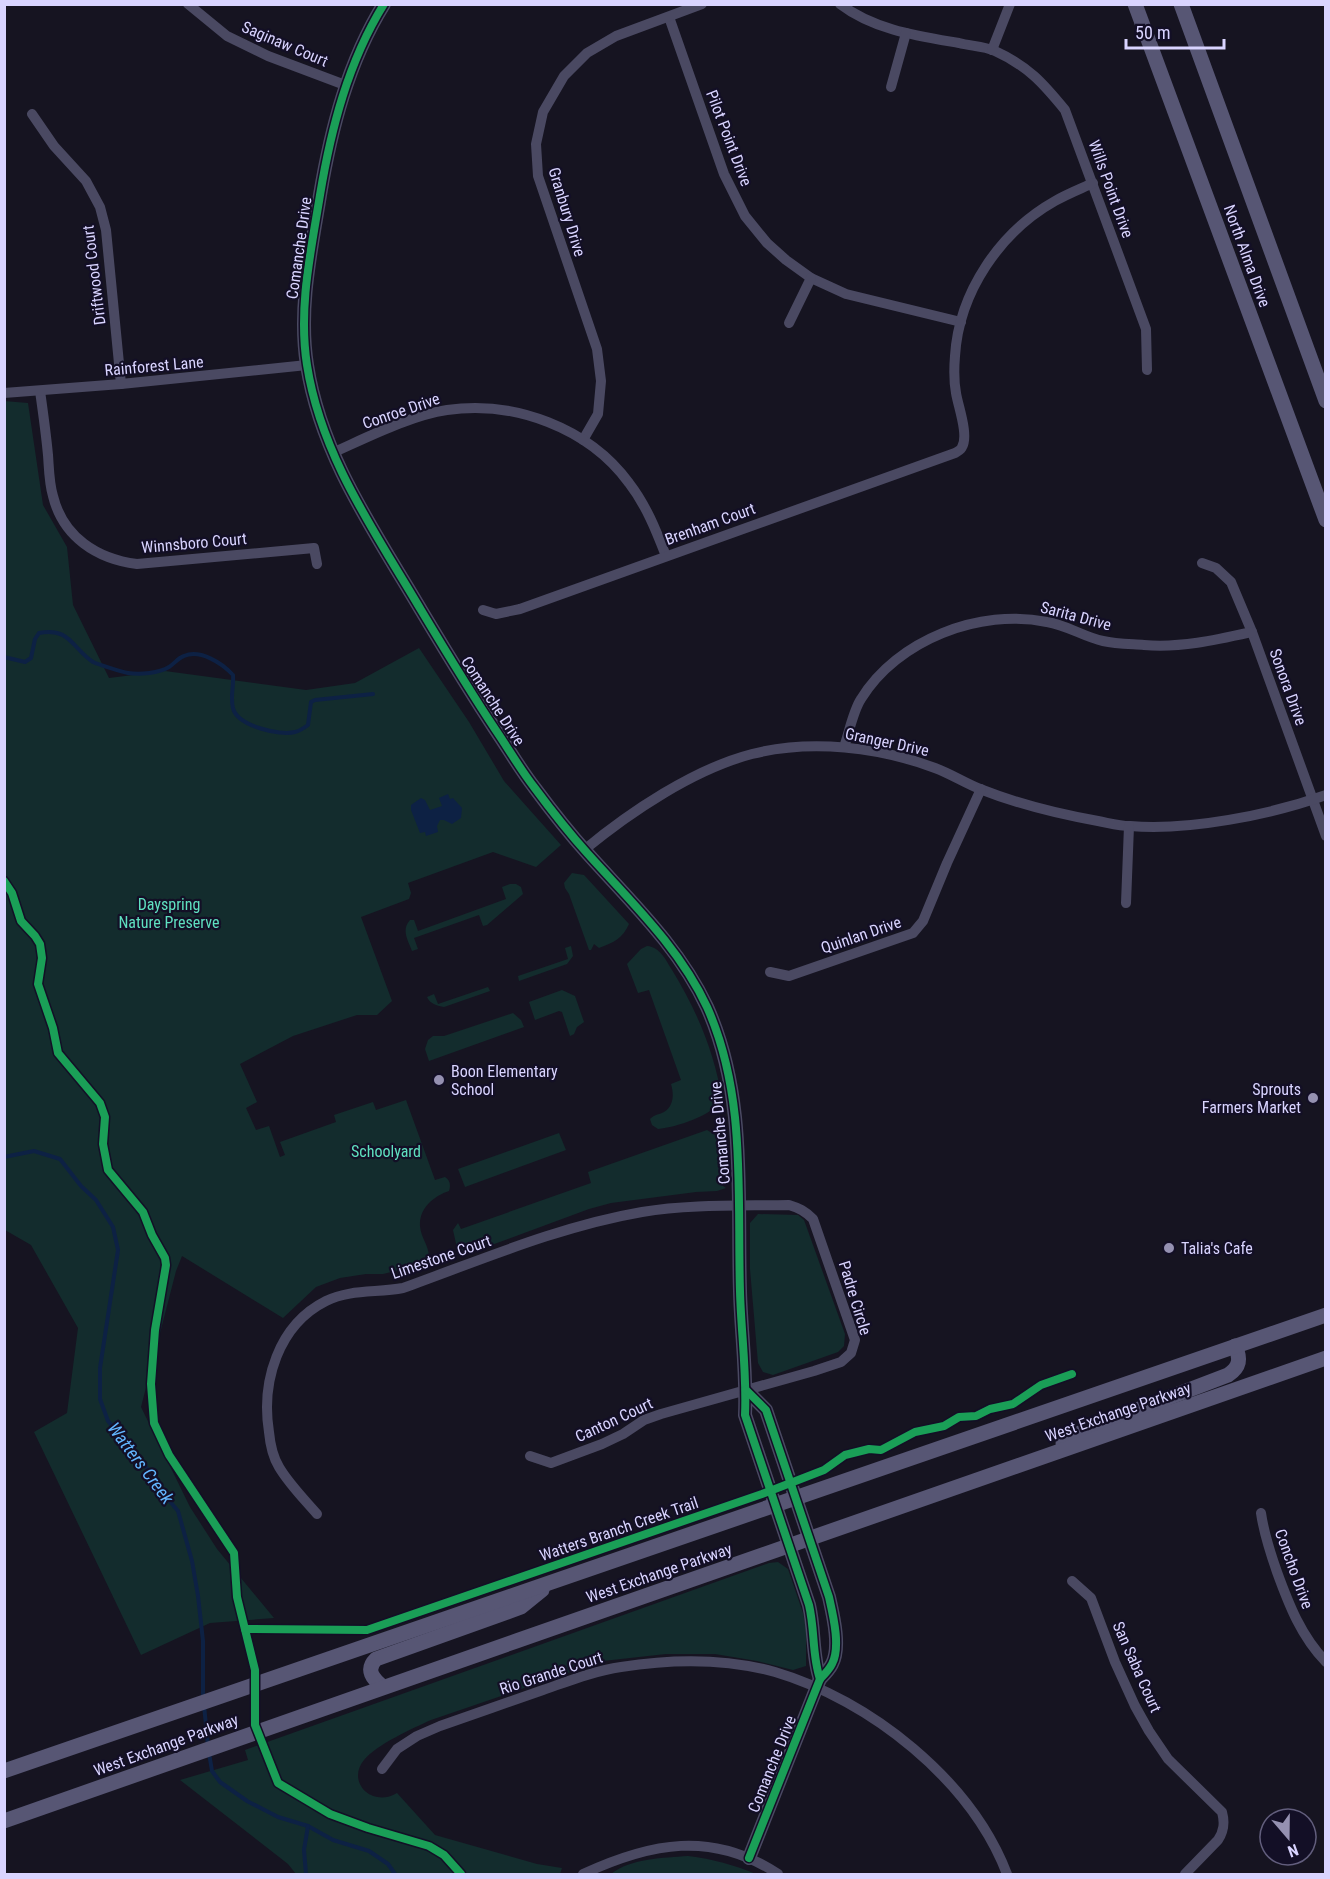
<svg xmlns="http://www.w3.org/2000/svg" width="1330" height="1879" font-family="'Roboto Condensed',sans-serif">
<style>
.green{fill:#132c2d}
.water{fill:#0d2144}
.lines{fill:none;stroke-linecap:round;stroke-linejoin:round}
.stream{stroke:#0d2144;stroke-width:4}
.minor{stroke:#4a4962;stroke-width:10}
.tertiary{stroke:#4a4962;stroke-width:14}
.secondary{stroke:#575674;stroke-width:15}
.cycleway-casing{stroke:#130f26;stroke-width:11}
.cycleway{stroke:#1a9f57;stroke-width:8}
.poi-dot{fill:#9591b1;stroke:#130f26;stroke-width:2}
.labels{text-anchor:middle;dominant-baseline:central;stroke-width:4.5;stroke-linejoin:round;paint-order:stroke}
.street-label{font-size:16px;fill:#d9d4ff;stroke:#130f26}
.park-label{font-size:16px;fill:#5fe0c0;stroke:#130f26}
.poi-label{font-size:16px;fill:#d9d4ff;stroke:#130f26;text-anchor:start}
.water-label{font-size:18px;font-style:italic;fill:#62b6ff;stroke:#130f26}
</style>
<rect width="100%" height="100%" fill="#161421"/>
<g class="green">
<path d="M 4,401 L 28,403 L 43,505 L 67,547 L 73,605 L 109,678 L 165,671 L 306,690 L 355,683 L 419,648 L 469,722 L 504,781 L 561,845 L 536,867 L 493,852 L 408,883 L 411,893 L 409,899 L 361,917 L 392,1001 L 377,1015 L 357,1015 L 293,1036 L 240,1064 L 257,1102 L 246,1108 L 256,1130 L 269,1126 L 280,1157 L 285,1155 L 280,1142 L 336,1122 L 334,1115 L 373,1102 L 376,1110 L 406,1100 L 435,1180 L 445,1177 C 450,1180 451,1185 449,1191 C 434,1196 419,1208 420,1226 C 421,1240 432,1248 428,1263 L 383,1274 L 366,1274 L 340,1278 L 316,1287 L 283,1318 L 182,1256 L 176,1271 L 141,1407 L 190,1507 L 217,1549 L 274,1618 L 210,1623 L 141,1655 L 34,1432 L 67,1413 L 78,1328 L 31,1245 L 5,1230 Z"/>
<path d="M 572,873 L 584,875 L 629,924 C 623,938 613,943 599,948 L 594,944 L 591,950 L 589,950 L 569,894 L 565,888 L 564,883 Z"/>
<path d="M 510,884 L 516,884 L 521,887 L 523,894 L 487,925 L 483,926 L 479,915 L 414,938 L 418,949 L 412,951 C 408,940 401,930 410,920 L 414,920 L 418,931 L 506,899 L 502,887 Z"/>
<polygon points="571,946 573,956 567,964 519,981 518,976 568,959 565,948"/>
<path d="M 647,946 C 660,947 666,960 672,970 C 697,1011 715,1053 722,1100 C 711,1116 677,1127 658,1129 L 652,1125 L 650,1119 C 655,1114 658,1115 664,1112 C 674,1106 674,1094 671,1084 L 681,1080 L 649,990 L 638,993 L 627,964 L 641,949 Z"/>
<path d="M 488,987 L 490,991 L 444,1007 C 438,1006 430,1004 427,997 L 434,994 L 438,1004 Z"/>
<polygon points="562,990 575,996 584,1022 577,1027 574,1034 570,1036 562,1012 559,1011 535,1020 529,1002"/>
<polygon points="513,1013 521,1020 524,1027 429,1061 425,1049 428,1040 433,1036 444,1036"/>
<polygon points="707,1130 720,1138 720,1184 726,1188 717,1191 696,1192 611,1203 589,1209 467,1254 457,1248 453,1230 458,1223 461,1229 591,1183 588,1172"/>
<polygon points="559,1133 566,1150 465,1187 458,1169"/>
<polygon points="758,1214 798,1215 804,1220 845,1334 844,1346 838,1352 773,1375 763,1372 758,1363 750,1269 750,1223"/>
<path d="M 778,1562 L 788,1569 L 803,1613 L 806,1628 L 806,1666 L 793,1670 L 757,1661 L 715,1654 L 666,1654 L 603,1661 L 431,1720 C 413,1728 376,1745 364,1760 C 346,1782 372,1808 397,1793 L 435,1835 L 537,1864 L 562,1868 L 560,1874 L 296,1874 L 288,1864 L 180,1780 L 248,1760 L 245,1750 L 769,1563 Z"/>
<path d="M 688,1856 C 713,1859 734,1865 756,1874 L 611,1874 C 631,1858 664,1858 688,1856 Z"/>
</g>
<polygon class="water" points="448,794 450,799 453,798 462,808 461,818 452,824 444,820 440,820 437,826 438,832 426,836 425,832 420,833 411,810 411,805 421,798 425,800 430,810 442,806 439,798"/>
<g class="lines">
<g class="stream">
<path d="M 4,657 L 25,662 L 31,658 L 35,639 L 39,633 C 70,627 72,648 93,662 C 97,664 122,672 128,673 C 140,675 159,673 169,667 C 174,664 178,658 184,656 C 200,649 222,663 233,675 C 234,686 230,697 233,708 C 237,726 280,736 295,732 C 300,731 304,728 308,725 L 311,702 L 315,700 L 373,694"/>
<polyline points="4,1157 34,1151 60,1159 81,1186 96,1200 113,1227 118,1250 100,1368 100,1399 108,1421 146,1467 162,1492 178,1511 192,1561 198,1596 203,1641 203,1698"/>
<polyline points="204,1705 208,1746"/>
<polyline points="209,1753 212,1771 220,1782 247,1801 278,1817 308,1826 333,1840 369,1851 388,1864 395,1874"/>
<polyline points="306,1874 304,1850 308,1826"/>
</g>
<g class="minor">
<polyline points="188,4 227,36 268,56 345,85"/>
<path d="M 840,4 C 874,30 918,36 959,43 C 970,46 984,46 995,51 C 1028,66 1043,83 1065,110 L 1146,329 L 1147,370"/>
<polyline points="669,17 724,174 745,216 767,243 786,260 811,278 846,294 961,322"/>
<polyline points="992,50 1010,4"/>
<polyline points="891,87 906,33"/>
<polyline points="32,114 54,146 86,181 100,207 106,230 121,384"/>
<polyline points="789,323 811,278"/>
<path d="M 40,391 C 43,412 46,434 48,455 C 49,468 49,483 53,496 C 63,537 97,559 137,564 L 314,548 L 317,564"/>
<polyline points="4,393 121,384 307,365"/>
<polyline points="583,440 598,414 601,381 597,349 538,176 536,144 543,112 564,76 587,53 616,36 702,4"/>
<path d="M 332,453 C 366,438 411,415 447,410 C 514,400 589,428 629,483 C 646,505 656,530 666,556"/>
<polyline points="1202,563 1216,568 1231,582 1252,632 1326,836"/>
<path d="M 483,610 L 496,614 L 520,609 L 955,453 C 958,451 961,450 962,447 C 969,435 958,406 956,393 C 954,382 954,368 955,356 C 959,292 1000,232 1055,201 C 1067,194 1080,189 1093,183"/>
<path d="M 844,747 C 849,733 853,711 861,699 C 897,640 980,608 1047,622 C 1067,625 1084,637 1103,641 C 1116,644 1131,644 1144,645 C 1181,648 1216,640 1252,632"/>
<path d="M 584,850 C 630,812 694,769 752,754 C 811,739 879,747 935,768 C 951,774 965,783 980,789 C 1018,804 1058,814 1098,821 C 1109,823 1119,826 1130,826 C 1188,831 1270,815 1326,795"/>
<polyline points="1126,903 1129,826"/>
<polyline points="770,972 789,976 913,933 923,921 947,863 981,789"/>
<path d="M 1261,1513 C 1264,1534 1270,1552 1277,1572 C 1289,1605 1301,1636 1326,1662"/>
<path d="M 317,1514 C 304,1499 289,1484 279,1467 C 273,1457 270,1443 269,1432 C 261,1382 278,1325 326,1301 C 350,1289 377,1293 403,1288 C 481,1260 560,1226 642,1212 C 690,1204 740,1206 789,1205 C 799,1208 805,1211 813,1219 L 855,1340 L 851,1353 L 841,1362 L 814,1371 L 661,1414 L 644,1420 L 623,1434 L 602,1444 L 551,1463 L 530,1456"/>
<path d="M 1072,1581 L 1091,1598 L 1115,1662 L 1135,1706 L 1149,1731 L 1168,1759 L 1222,1812 C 1225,1823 1224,1831 1218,1840 L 1185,1874"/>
<path d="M 382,1769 L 397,1749 L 417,1736 L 440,1726 C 474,1714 509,1702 543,1690 C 569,1681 594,1671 621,1667 C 671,1659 725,1658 775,1672 C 870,1700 971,1780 1007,1874"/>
<path d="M 583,1874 C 650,1843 712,1830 778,1874"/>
</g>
<g class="tertiary">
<path d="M 384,4 C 348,62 331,129 320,195 C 311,251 298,308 307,365 C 321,456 375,532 421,610 C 445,650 469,690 495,729 C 508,748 520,769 534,787 C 551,810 569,833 588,854 C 631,902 679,947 707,1007 C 747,1096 737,1195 740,1291 C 741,1332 747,1373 745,1415 L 809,1605 C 815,1630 812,1656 820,1679"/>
<path d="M 746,1390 L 766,1410 L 829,1597 C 833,1615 841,1647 832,1664 C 829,1670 824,1675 820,1679 L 749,1858"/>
</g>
<g class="secondary">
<polyline points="1135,4 1326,520"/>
<polyline points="1181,4 1326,401"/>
<path d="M 1063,1443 L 1087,1429 L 1228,1375 C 1240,1367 1241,1359 1235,1346"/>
<path d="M 383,1687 C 373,1679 365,1670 376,1659 L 521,1607 L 542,1590"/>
<polyline points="4,1771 1326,1315"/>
<path d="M 4,1821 C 444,1665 886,1513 1326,1358"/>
</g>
<g class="cycleway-casing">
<g id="cycleway">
<path d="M 384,4 C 348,62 331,129 320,195 C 311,251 298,308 307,365 C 321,456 375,532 421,610 C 445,650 469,690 495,729 C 508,748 520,769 534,787 C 551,810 569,833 588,854 C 631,902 679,947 707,1007 C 747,1096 737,1195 740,1291 C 741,1332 747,1373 745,1415 L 809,1605 C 815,1630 812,1656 820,1679"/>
<polyline points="4,881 12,893 21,921 35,936 40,944 42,958 38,984 53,1028 58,1053 100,1103 105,1117 103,1144 108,1170 143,1212 152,1235 165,1258 166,1265 155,1330 151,1384 154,1423 169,1455 234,1553 237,1597 255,1670 255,1725 278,1783 330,1814 368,1828 429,1846 444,1855 461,1874"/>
<path d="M 746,1390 L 766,1410 L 829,1597 C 833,1615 841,1647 832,1664 C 829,1670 824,1675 820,1679 L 749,1858"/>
<polyline points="245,1629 367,1630 762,1494 824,1470 845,1455 869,1449 881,1450 915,1432 944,1426 959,1417 976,1416 990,1409 1013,1404 1041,1385 1072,1374"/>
</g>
</g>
<use href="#cycleway" class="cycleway"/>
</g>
<g class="poi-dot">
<circle cx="439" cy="1080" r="6"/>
<circle cx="1313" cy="1098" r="6"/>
<circle cx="1169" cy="1248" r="6"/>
</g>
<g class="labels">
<g class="street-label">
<text transform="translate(285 44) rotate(23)">Saginaw Court</text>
<text transform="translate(729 138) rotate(69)">Pilot Point Drive</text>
<text transform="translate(1111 189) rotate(70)">Wills Point Drive</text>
<text transform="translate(567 212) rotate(73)">Granbury Drive</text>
<text transform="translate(299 248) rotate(-82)">Comanche Drive</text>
<text transform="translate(1247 256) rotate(70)">North Alma Drive</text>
<text transform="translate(94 275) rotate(-97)">Driftwood Court</text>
<text transform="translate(154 366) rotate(-5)">Rainforest Lane</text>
<text transform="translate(401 411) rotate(-19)">Conroe Drive</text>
<text transform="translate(710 524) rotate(-20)">Brenham Court</text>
<text transform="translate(194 543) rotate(-5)">Winnsboro Court</text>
<text transform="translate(1076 616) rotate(15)">Sarita Drive</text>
<text transform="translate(1288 687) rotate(70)">Sonora Drive</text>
<text transform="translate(493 701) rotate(57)">Comanche Drive</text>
<text transform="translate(887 742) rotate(12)">Granger Drive</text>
<text transform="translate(861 935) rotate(-19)">Quinlan Drive</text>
<text transform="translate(720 1133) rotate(-95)">Comanche Drive</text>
<text transform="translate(441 1257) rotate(-19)">Limestone Court</text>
<text transform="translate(855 1298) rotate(73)">Padre Circle</text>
<text transform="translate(1118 1412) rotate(-19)">West Exchange Parkway</text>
<text transform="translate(614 1420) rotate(-25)">Canton Court</text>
<text transform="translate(619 1529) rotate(-19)">Watters Branch Creek Trail</text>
<text transform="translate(1294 1569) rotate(70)">Concho Drive</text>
<text transform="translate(659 1573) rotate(-19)">West Exchange Parkway</text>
<text transform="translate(1137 1667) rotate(66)">San Saba Court</text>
<text transform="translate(551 1673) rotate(-18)">Rio Grande Court</text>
<text transform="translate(166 1745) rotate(-20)">West Exchange Parkway</text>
<text transform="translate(772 1764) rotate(-68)">Comanche Drive</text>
</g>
<g class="park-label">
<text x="169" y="904">Dayspring<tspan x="169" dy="18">Nature Preserve</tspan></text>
<text x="386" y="1151">Schoolyard</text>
</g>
<g class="poi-label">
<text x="451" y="1071">Boon Elementary<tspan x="451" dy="18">School</tspan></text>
<text x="1301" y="1089" text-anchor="end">Sprouts<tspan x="1301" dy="18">Farmers Market</tspan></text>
<text x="1181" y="1248">Talia's Cafe</text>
</g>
<g class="water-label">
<text transform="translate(141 1463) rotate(53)">Watters Creek</text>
</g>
</g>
<rect width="1330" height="1879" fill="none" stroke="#d9d4ff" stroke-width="12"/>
<g transform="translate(1288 1837) rotate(160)"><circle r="28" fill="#130f26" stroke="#625e7d" stroke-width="1.5"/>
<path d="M0-4.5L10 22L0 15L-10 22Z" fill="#9591b1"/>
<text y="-9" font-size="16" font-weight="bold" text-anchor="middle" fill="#d9d4ff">N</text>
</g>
<path d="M1126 39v9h98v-9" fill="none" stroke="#d9d4ff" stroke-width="3"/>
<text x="1135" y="39" font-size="18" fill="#d9d4ff" stroke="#130f26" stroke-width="4.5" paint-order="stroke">50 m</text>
</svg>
